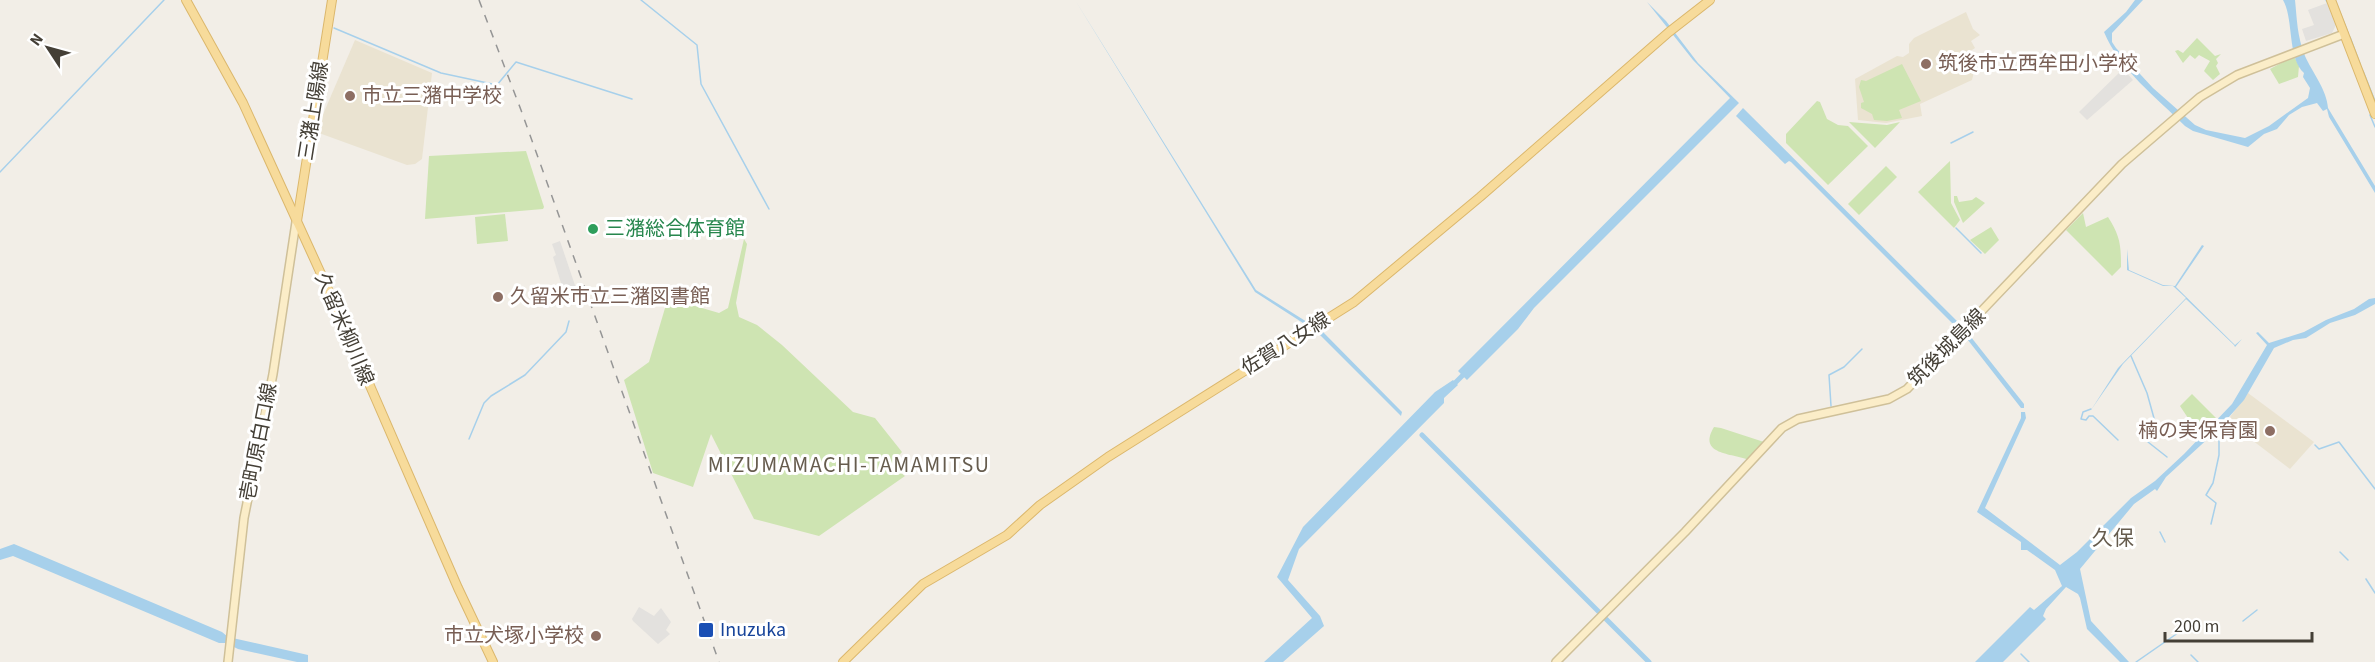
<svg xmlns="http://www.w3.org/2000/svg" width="2375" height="662" font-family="'Source Sans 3','Noto Sans JP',sans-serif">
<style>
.education{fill:#eae3d1}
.green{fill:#cee4b2}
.parking{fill:#e3e1de}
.water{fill:#a7d0eb}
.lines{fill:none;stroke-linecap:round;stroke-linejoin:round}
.stream{stroke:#a7d0eb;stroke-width:1.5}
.canal{stroke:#a7d0eb;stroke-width:5}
.secondary-casing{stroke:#cfc099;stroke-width:10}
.primary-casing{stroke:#dbb76c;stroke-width:10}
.secondary{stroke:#fbedc8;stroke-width:7}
.primary{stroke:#f7db9b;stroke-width:8}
.rail{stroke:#959595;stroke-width:1.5;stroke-dasharray:8 8;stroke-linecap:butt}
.education-dot{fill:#8d6e63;stroke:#fff;stroke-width:2}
.leisure-dot{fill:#2e9e5b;stroke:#fff;stroke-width:2}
.transit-dot{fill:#1a4fb4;stroke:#fff;stroke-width:2}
.labels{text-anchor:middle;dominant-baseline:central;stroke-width:6;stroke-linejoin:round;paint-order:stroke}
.education-label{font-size:20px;fill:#785e54;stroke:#fff;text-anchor:start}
.street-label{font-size:20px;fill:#443f36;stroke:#fff}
.leisure-label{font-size:20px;fill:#27864d;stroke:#fff;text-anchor:start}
.transit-label{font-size:20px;fill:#164399;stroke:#fff;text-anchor:start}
.neighbourhood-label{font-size:21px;fill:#665c4e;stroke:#fff}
.quarter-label{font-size:22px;letter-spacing:1.5px;fill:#665c4e;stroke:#fff}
</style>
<rect width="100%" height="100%" fill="#f2eee7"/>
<g class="education">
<polygon points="1966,12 1973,29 1980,35 1971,41 1975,48 1966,54 1974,72 1972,80 1920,104 1922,116 1886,123 1858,120 1855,79 1897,56 1903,57 1909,53 1909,44 1914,38"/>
<polygon points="355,40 432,73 422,159 415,164 407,165 319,133 318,126"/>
<polygon points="2248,393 2314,442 2290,469 2227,421"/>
</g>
<g class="green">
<polygon points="2197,38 2215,56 2221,54 2216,59 2218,63 2216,66 2220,74 2213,80 2204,71 2210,61 2199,55 2195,59 2190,55 2183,63 2175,51 2178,50 2183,53"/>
<polygon points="2294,56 2299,66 2298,77 2279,84 2270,69"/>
<polygon points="1902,64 1921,101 1899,110 1902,118 1887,121 1874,120 1872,114 1861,108 1861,103 1864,102 1859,87 1861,80 1866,81"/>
<polygon points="1817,101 1820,102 1827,119 1838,125 1848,126 1868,146 1828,185 1786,143 1786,134"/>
<polygon points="1849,122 1887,125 1900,122 1875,148"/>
<polygon points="526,151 544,207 543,209 425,219 429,156"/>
<polygon points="1950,161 1951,203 1960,220 1954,228 1918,192"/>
<polygon points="1886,166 1897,177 1859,215 1848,204"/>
<polygon points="1954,196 1957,196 1959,202 1972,200 1976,197 1985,203 1963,223 1954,202"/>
<path d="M 2083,213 L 2086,227 L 2108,217 C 2120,236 2121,244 2121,267 L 2112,276 L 2066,230 Z"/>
<polygon points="505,214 508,241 477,244 475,217"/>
<polygon points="1991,227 1999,240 1985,254 1970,240"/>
<polygon points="744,239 747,244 736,303 739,317 757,325 782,345 853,412 875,418 902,452 891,465 905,476 819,536 754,519 711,434 693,487 653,473 624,380 649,362 668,298 719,313 728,308"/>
<polygon points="2192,394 2216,418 2200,436 2180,406"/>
<path d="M 1714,427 L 1721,428 L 1764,442 L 1749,460 C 1732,453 1697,455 1714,427 Z"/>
</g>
<g class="parking">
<polygon points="2327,3 2336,25 2332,33 2306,41 2302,29 2314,25 2308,10"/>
<polygon points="2123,69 2133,80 2087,120 2079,112"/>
<polygon points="560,241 581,303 568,306 553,257 556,255 552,244"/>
<polygon points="639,607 654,616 661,608 671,622 666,630 670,634 658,644 633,621 632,619"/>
</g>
<g class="water">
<polygon points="1075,0 1256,290 1323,332 1402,412 1401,416 1317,332 1255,292"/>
<path d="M 2135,0 L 2143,0 L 2112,33 L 2112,42 L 2116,48 L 2153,88 L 2195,125 L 2206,130 L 2245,138 L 2269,126 L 2308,98 L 2310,88 L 2303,77 L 2304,73 C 2287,58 2294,19 2283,0 L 2295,0 C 2297,19 2297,36 2305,56 C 2312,72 2327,90 2328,108 L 2375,186 L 2375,193 L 2329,117 L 2327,109 L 2323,111 L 2317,103 L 2302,107 L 2289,115 L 2277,129 L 2264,134 L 2248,147 L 2193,131 L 2185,126 C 2157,98 2119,69 2104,32 L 2126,12 Z"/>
<polygon points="1647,2 1666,21 1698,63 1739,103 1534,308 1518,329 1467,380 1458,371 1730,98 1693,60"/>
<polygon points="1743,108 1962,326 1958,329 1791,162 1789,161 1785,164 1736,116"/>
<polygon points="2202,245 2204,246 2176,287 2235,345 2242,339 2235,347 2234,345 2186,299 2123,364 2091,410 2118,368 2186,298 2173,286 2163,286 2127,270 2127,249 2129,270 2163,285 2175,286"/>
<polygon points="2375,298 2375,304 2355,315 2330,323 2306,338 2293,340 2274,348 2244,400 2220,427 2220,434 2212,435 2166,477 2157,491 2155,489 2134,504 2080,569 2091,621 2129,662 2120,662 2087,629 2080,598 2078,594 2066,587 2046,609 2043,616 2046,619 2003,662 1975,662 2030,607 2034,610 2062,586 2055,570 2027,550 2021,550 2021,542 1977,512 2021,418 2021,412 2025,412 2026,418 1985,508 2060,565 2077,552 2131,498 2155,481 2184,454 2232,404 2267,345 2256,333 2258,332 2269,343 2304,332 2326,320 2354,309 2369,299"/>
<polygon points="1967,332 2024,404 2024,408 2021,408 1964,335"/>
<polygon points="1453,380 1458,385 1444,398 1444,403 1299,549 1288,580 1320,616 1324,626 1283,662 1264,662 1312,618 1277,577 1303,527 1435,392"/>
<polygon points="14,544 222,632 228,637 308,655 308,662 297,662 238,649 226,643 219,643 13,556 0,560 0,549"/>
</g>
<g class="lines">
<g class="stream">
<polyline points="641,0 697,45 701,84 769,209"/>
<polyline points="2326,0 2327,2"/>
<polyline points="2335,0 2347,30"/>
<polyline points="334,28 441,73 497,85 516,62 632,99"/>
<polyline points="2350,37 2360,64"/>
<polyline points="2363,71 2375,101"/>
<polyline points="2370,115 2375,127"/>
<polyline points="1951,143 1973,132"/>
<polyline points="0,172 164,0"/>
<polyline points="1956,228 1981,253"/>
<polyline points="2131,356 2147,393 2157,429 2148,442 2167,457"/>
<polyline points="1831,406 1829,375 1844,367 1862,349"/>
<polyline points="2091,409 2083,412 2081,419 2086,420 2089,416 2093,416 2118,440"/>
<polyline points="469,439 484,403 491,396 525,375 566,332 569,321"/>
<polyline points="2315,445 2319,449 2339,442 2375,489"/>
<polyline points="2211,524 2216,503 2206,495 2213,483 2219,455 2219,435"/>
<polyline points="2160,532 2165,542"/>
<polyline points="2340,552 2348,560"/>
<polyline points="2366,579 2375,593"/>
<polyline points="2243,621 2257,610"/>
<polyline points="2021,654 2029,662"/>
<polyline points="2191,655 2198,662"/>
<polyline points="2136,662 2185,628"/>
</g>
<g class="canal">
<polyline points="1451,387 1467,371"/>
<polyline points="1422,435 1649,662"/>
</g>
<g class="secondary-casing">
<g id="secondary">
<polyline points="228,662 244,518 273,374 296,222"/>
<polyline points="1556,662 1685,532 1782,428 1798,419 1889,399 1907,389 2122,164 2200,97 2237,75 2344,34"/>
</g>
</g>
<g class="primary-casing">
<g id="primary">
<polyline points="186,0 243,103 327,287 458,588 493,662"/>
<polyline points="2331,0 2375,114"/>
<polyline points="297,221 332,0"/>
<polyline points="843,662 923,584 1007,535 1040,505 1108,457 1354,302 1480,197 1669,32 1710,0"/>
</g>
</g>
<use href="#secondary" class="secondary"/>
<use href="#primary" class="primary"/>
<polyline class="rail" points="479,0 521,110 719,662"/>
</g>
<g class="education-dot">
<circle cx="1926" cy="64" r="6"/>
<circle cx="350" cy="96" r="6"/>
<circle cx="498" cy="297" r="6"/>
<circle cx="2270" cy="431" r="6"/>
<circle cx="596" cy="636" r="6"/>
</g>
<circle class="leisure-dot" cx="593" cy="229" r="6"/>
<rect class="transit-dot" x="698" y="622" width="16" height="16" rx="3"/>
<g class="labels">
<g class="education-label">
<text x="1938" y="64">筑後市立西牟田小学校</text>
<text x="362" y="96">市立三潴中学校</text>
<text x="510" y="297">久留米市立三潴図書館</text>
<text x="2258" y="431" text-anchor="end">楠の実保育園</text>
<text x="584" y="636" text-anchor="end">市立犬塚小学校</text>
</g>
<g class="street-label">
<text transform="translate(314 111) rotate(-81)">三潴上陽線</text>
<text transform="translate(344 329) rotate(67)">久留米柳川線</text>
<text transform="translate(1286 344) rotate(-32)">佐賀八女線</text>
<text transform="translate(1947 348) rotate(-45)">筑後城島線</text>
<text transform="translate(259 442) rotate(-79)">壱町原白口線</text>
</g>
<g class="leisure-label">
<text x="605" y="229">三潴総合体育館</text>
</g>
<g class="transit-label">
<text x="720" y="630">Inuzuka</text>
</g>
<g class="neighbourhood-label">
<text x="2113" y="538">久保</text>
</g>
<g class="quarter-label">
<text x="849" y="465">MIZUMAMACHI-TAMAMITSU</text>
</g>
</g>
<g transform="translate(48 48) rotate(306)" stroke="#ffffff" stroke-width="4.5" paint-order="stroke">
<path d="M0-4.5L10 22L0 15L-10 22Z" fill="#443f36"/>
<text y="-9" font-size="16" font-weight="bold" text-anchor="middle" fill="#443f36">N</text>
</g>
<path d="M2165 632v9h147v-9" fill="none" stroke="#443f36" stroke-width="3"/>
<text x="2174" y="632" font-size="18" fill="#443f36" stroke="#ffffff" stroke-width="4.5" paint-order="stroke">200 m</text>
</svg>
